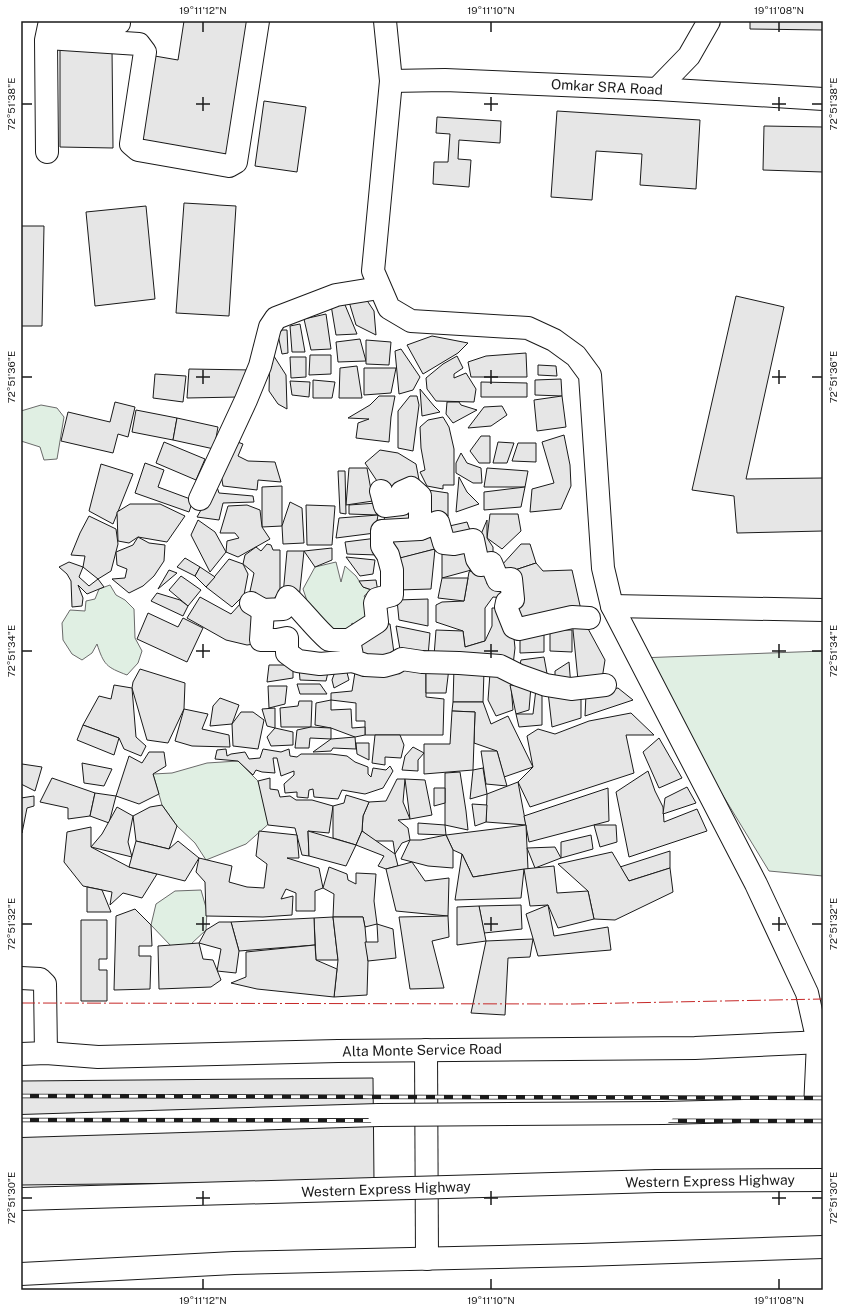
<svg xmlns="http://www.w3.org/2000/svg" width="844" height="1311" font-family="'Public Sans',sans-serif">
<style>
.green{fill:#e0efe3;stroke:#6a6a6a}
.building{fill:#e6e6e6;stroke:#1a1a1a}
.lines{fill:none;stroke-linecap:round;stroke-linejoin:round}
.minor-casing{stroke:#1a1a1a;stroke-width:24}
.highway-casing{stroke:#1a1a1a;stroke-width:24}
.minor{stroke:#fff;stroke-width:22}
.highway{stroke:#fff;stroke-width:22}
.rail-casing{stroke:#1a1a1a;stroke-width:4.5}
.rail{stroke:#fff;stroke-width:3;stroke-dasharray:9;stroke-linecap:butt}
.highway-bridge-casing{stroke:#1a1a1a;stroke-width:24;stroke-linecap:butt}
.highway-bridge{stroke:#fff;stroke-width:22}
.power{stroke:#c62828;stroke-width:1;stroke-dasharray:14 3 2 3;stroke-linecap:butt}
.ticks{fill:none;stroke:#1a1a1a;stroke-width:1.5}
.labels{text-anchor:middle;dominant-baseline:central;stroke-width:3;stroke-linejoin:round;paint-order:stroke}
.street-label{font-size:14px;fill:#1a1a1a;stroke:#fff}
.neatline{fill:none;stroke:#1a1a1a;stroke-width:1.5}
.ticks-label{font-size:10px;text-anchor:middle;fill:#1a1a1a}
</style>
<rect width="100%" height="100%" fill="#fff"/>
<g class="green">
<polygon points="41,405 57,408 64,417 57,459 44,460 40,447 21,441 21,411"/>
<polygon points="336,562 341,582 345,566 356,576 363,587 371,590 364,596 370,606 360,629 352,623 349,633 317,630 303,589 315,567"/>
<path d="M 110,585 L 116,595 L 125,600 L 134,609 L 135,638 L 142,651 L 138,663 L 127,675 C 106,667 104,665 97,644 L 92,653 L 82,660 L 72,654 L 63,640 L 62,623 L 70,610 L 85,611 L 86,601 L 95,599 L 99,589 Z"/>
<polygon points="823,651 823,876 769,871 639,658"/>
<polygon points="238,761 258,781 273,820 246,844 206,860 195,843 177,826 162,805 153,774 172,773 207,763"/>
<polygon points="201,890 207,911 206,930 191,944 171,946 151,925 156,904 175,891"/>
</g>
<g class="building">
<polygon points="184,21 250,21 231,155 137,142 149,55 178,60"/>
<polygon points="750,21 823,21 823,30 750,29"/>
<polygon points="60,48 112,48 113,148 60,147"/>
<polygon points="264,101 306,107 297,172 255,166"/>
<polygon points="557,111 700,120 696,189 640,185 642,154 596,151 592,200 551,197"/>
<polygon points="437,117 501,121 500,143 459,140 458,159 471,160 469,187 433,184 434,162 448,162 450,134 436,133"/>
<polygon points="764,126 823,127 823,172 763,170"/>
<polygon points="184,203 236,206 229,316 176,313"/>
<polygon points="146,206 155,299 95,306 86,212"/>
<polygon points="21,226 44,226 42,326 21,326"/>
<polygon points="347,295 364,296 374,311 376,335 356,325"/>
<polygon points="736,296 784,307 746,479 823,478 823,531 737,533 734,496 692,490"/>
<polygon points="343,300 357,334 336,335 331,305"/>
<polygon points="326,314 331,349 311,350 304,319"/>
<polygon points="300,324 305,352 292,352 290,326"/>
<polygon points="277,330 287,330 288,353 282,354"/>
<polygon points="432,336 468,343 458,353 423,374 407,345"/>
<polygon points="360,339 366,361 338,362 336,342"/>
<polygon points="366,340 391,342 389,365 366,364"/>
<polygon points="401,349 420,377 413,390 399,394 395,351"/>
<polygon points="270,350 286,375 287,409 278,404 269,391"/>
<polygon points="526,353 527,377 471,377 468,362 486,356"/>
<polygon points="310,355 331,355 331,374 309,375"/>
<polygon points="457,356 463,368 454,374 454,378 466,373 476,389 474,402 436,401 427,389 426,378 443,364"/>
<polygon points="290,357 306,357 306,377 291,378"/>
<polygon points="538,365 556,366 557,376 538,375"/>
<polygon points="357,366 362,398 339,398 340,368"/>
<polygon points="364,368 396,368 391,393 364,395"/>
<polygon points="189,369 252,370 239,397 187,398"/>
<polygon points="155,374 186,376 183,402 153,398"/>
<polygon points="561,379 562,396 535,395 535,380"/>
<polygon points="313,380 335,382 332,398 313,398"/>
<polygon points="290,381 310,382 309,397 292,395"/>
<polygon points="481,382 527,383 527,397 481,397"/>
<polygon points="420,389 434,406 440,412 422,416"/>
<polygon points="379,396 395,396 391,417 389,442 356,438 358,423 369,419 348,418 370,405"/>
<polygon points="410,396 417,396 419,405 413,451 398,448 398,411"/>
<polygon points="562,396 566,427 537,431 534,400"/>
<polygon points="115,402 135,407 128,437 118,434 113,453 61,441 68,412 110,422"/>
<polygon points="447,402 459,402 461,405 477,410 453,423 446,414"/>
<polygon points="502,406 507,415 491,426 468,428 484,407"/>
<polygon points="136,410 177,418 173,440 132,432"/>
<polygon points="443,417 449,427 454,449 454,485 443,485 443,489 427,486 420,472 425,470 421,448 420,427 428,420"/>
<polygon points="177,418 218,427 214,449 173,440"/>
<polygon points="564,435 570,465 571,486 561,509 530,512 532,489 554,483 542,442"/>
<polygon points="481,436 490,436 490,463 479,463 470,451"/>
<polygon points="235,441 243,444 238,456 248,461 275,462 281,482 258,480 257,490 223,486 221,474"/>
<polygon points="164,442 205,459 196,480 156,463"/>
<polygon points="498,442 514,443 507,463 493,463"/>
<polygon points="518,443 536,443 536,462 512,461"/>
<polygon points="380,450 398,453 416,464 420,485 386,505 383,490 365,463"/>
<polygon points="461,453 467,463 481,468 482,483 473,483 456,473 456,463"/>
<polygon points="145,463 164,470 158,487 193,500 189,512 135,493"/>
<polygon points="101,464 133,474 113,524 89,511"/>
<polygon points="349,468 367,468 373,501 346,505"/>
<polygon points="487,468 528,471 525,487 484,487"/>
<polygon points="338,471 345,471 346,514 340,513"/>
<polygon points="459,477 467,492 479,504 456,512"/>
<polygon points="216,484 219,493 253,496 254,502 223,503 219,520 197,517"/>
<polygon points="282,486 282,526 262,527 262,487"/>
<polygon points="525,487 521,507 484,510 484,492"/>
<polygon points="428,490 448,493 448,516 430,520"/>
<polygon points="410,497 410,529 383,528 386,507"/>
<polygon points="290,502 302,508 304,543 283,544 282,526"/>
<polygon points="377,503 378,515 349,514 349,505"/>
<polygon points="130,504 160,504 185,516 167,542 138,537 129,543 118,541 117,512"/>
<polygon points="247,505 260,510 262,527 270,539 238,557 226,552 227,541 239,538 235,533 220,533 228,506"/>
<polygon points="306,505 335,506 332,545 307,545"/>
<polygon points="490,514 518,514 521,531 502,549 487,538"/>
<polygon points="378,515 375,533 336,538 339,518"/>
<polygon points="89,516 116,529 118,544 111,571 98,579 83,567 85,556 71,555 80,533"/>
<polygon points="198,520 215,532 226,552 210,572 191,535"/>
<polygon points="487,520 487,538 493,547 493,558 479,558 479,539"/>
<polygon points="467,522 471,533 446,536 445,527"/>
<polygon points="434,530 435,549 401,558 388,534"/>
<polygon points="138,537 149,543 165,545 164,561 154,576 143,586 129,593 112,579 125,578 127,569 117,565 116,552 133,545"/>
<polygon points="377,538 378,555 347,554 345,542"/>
<polygon points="267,544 271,545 273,550 280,550 280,590 274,599 274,608 249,596 254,573 243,564 245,555 256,547 261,551"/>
<polygon points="521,544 530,544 536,563 512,571 505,571 501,566"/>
<polygon points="469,546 475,569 442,578 442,550"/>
<polygon points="332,548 332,560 315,567 304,551"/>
<polygon points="435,549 431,589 398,590 392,560"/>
<polygon points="287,551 304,551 299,599 283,595"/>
<polygon points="346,557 375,560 373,574 360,576"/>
<polygon points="185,558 200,567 195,576 177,567"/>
<polygon points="229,559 243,564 248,574 244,595 232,607 206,587"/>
<polygon points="69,562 83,567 79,577 89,586 98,579 104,587 87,594 78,585 83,598 82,606 72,607 71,581 67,574 59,567"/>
<polygon points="536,563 543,571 572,570 581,610 520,627 512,571"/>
<polygon points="491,564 487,584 506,587 504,598 493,597 485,608 485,641 465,647 463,631 436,622 436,605 442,602 464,601 469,572 481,566"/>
<polygon points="200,567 215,577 206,587 195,576"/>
<polygon points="169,570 177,573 158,589"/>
<polygon points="181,576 201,590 188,606 169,590"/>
<polygon points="442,578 468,578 464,601 438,598"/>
<polygon points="376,580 378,592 363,587 359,581"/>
<polygon points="157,593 180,600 188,606 183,616 151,601"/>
<polygon points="200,597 231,614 241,603 259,617 254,644 247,645 226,640 187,618"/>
<polygon points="428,599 428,626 399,620 397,600"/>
<polygon points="492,608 505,608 513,628 515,648 513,665 434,656 436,630 463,631 465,647 485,641 492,626"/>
<polygon points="148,613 178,627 183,618 203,628 187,662 137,639"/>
<polygon points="572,620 586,625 605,660 602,679 578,680"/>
<polygon points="378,623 390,624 394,653 360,663 357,639"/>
<polygon points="396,626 430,633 428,656 401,655"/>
<polygon points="544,630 544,652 520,653 520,631"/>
<polygon points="550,630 572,630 572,652 550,651"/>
<polygon points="544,657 548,679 518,673 521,660"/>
<polygon points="569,662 571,687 555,684 555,671"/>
<polygon points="269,665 293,665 293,678 267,682"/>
<polygon points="356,666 426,668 426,697 444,699 443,735 365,735 365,721 356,721 356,703 331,700 331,693 352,691"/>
<polygon points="299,668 329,668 326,681 300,680"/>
<polygon points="426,668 449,668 446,693 426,693"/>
<polygon points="454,668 484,671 483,702 453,702"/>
<polygon points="140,669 185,683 184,709 168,743 147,740 132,688 133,682"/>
<polygon points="336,669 346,669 349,680 334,688 332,680"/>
<polygon points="490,673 510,673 513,710 496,716 488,700"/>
<polygon points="297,684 320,684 327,694 300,694"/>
<polygon points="114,685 132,688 136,737 146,746 141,756 124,749 119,738 83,725 99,696 111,699"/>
<polygon points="510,685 531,686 529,710 516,714"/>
<polygon points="268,686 287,686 285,704 269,708"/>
<polygon points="618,688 633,700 585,716 586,694"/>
<polygon points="536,689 542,689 542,725 519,727 516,714 533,714"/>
<polygon points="548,692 581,692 581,718 552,727"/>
<polygon points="220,698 239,705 232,724 210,726 213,706"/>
<polygon points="331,700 331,710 351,709 352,728 365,727 365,735 355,737 331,728 315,725 316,703"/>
<polygon points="299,701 312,701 311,727 281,727 280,708 298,706"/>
<polygon points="453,702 483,702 491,724 508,716 533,767 504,777 497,751 474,743 475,712 452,711"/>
<polygon points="275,708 275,728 267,726 262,709"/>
<polygon points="184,709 208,714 202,729 229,735 230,747 192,746 175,741"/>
<polygon points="452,711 475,712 473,770 424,774 424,744 450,744"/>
<polygon points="241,712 253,712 264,720 258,749 233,746 232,724"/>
<polygon points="631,713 654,735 626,735 634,773 530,807 518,782 533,767 527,736 538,729 555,734 589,721"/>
<polygon points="83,725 119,738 114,755 77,740"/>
<polygon points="311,727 331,728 331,739 310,738 309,748 295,748 297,730"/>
<polygon points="275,728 293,732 293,745 271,746 267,737"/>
<polygon points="375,735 400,735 404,745 401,758 385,757 385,765 372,763"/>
<polygon points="355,737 356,749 333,748 331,751 313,752 331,739"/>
<polygon points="659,738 682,778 659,788 643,752"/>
<polygon points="356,743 369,743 369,760 357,754"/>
<polygon points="413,747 424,753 418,760 418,771 402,770 405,756"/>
<polygon points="226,749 227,756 231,754 245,752 249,759 260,758 263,749 281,752 289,749 290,756 297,757 301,754 331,754 347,756 355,762 368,767 368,774 371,777 373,768 386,770 390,766 393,771 383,788 365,794 342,790 338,799 314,797 313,789 309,790 308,798 297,797 297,792 285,793 284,784 294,775 294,771 281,776 277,758 273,758 275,773 262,772 256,770 253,775 238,761 215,759 217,750"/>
<polygon points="481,751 497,751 507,786 486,784"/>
<polygon points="149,752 164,752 166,766 153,774 159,794 139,804 116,796 129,756 142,763"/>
<polygon points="21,763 22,764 42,767 35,791 21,784"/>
<polygon points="82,763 112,769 104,786 84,783"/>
<polygon points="483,768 487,794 470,799 473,770"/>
<polygon points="648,771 655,791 663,807 664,822 697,809 707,831 629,857 616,792"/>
<polygon points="460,772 466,811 468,830 445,825 445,773"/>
<polygon points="52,778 95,793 90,816 68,819 68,808 40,802"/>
<polygon points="270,778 270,789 278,790 280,797 290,796 296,800 312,800 333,806 329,833 308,831 309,856 302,855 295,828 268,825 258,781"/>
<polygon points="397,779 405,779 403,802 410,819 398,820 408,828 410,840 402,843 395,854 393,841 375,841 362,831 363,816 369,802 386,801"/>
<polygon points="405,779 425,780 432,815 410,819"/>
<polygon points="518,782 526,825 486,822 487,794"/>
<polygon points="687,787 696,803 663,814 665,798"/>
<polygon points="434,788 445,788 445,803 434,806"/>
<polygon points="608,788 609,821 529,842 524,816"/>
<polygon points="95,793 116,796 109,823 90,816"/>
<polygon points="346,795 369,802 363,816 362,831 356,845 333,838 333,806 344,803"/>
<polygon points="34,796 34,806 27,808 22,833 21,798"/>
<polygon points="472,804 487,805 486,822 475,826"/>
<polygon points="162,805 177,826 169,849 136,841 133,816 150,807"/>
<polygon points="117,807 133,816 128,842 132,857 91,847 102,834"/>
<polygon points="418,823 445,825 446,835 418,834"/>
<polygon points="526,825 528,869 473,877 462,854 453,850 446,835"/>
<polygon points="594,825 616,825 617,842 600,847"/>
<polygon points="91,827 91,847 129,867 157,874 142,898 123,893 110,905 112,892 83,886 64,862 67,832"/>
<polygon points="259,831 297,835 299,858 287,858 319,868 323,888 315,891 315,911 296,911 296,893 286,889 281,899 293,896 292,915 263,917 206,916 205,882 196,872 199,858 232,866 229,882 247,887 264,888 267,864 256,856"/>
<polygon points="308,831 356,845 346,866 309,856"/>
<polygon points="362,831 395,854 398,866 386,869 378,866 384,856 356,845"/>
<polygon points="446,835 453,850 453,868 428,866 401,859 410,840 421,840"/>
<polygon points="591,835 593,849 561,858 561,842"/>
<polygon points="136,841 169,849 178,841 199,858 185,881 129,867"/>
<polygon points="555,847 561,858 535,868 527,848"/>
<polygon points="670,851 670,868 629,881 620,867"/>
<polygon points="612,852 629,881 670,868 673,892 615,920 594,919 588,891 558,864"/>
<polygon points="462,854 473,877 524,869 521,898 455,900"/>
<polygon points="412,862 425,881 449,878 448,916 396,911 386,869"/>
<polygon points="554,866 557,893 588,891 594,919 558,928 548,905 530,906 524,869"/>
<polygon points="329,867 347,874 348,880 356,884 356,873 376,874 374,901 377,924 365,927 363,917 333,917 334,894 323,888"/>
<polygon points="87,887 102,890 111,912 87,912"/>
<polygon points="521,905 522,929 484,933 479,906"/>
<polygon points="548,905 554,936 608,927 611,950 538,956 526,914"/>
<polygon points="479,906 486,941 457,945 457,907"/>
<polygon points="135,909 151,925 152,946 139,946 139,956 151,956 150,989 114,990 116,916"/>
<polygon points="448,916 449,937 432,941 444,988 410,989 399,917"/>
<polygon points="333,917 338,960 316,960 314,918"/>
<polygon points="333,917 363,917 365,927 368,961 367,995 334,997 338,960"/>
<polygon points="314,918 315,945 239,951 231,922"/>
<polygon points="81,920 107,920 107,959 99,959 99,970 107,970 107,1001 81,1001"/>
<polygon points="219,922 231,922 239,951 236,973 217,971 221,949 199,943 206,930"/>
<polygon points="377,924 393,929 396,958 368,961 365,942 378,942"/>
<polygon points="533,939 530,957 508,958 505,1015 471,1013 486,941"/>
<polygon points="199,943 203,959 213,960 221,980 211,987 159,989 158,946"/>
<polygon points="315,945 316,960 337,969 334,997 257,989 231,983 246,977 246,952"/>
<polygon points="373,1078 374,1181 21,1185 21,1081"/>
</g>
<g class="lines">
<g class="minor-casing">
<g id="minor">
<polyline points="67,21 119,23"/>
<polyline points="385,21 391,81 373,271 389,308 411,321 528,328 554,340 576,356 590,375 603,568 612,606 756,884 807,993 818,1042 815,1109"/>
<polyline points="47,38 139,44 145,52 131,144 138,150 229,166 236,162 258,21"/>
<polyline points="391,81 445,80 657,89 823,99"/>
<polyline points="657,89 689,56 709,21"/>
<polyline points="47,152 46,40 50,21"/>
<polyline points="381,491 385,506 402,504 402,492 411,488 420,496 420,529 438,522 444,543 454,544 473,540 477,559 481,565 491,563 498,580 511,579 513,599 507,602 506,607 514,627 519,629 572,617 589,618"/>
<polyline points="200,499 246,400 260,366 270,327 276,318 336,295 379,288"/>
<polyline points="420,529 382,531 382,546 388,555 392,570 392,595 377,599 375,603 377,622 349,640 353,661 365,665 384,666 395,663 402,659 422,662 459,663 500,666 518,675 546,685 571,689 605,685"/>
<path d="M 251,603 L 263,610 L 283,609 L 288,597 C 303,611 314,627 329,640 L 349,640"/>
<polyline points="612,606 823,610"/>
<polyline points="263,610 261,640 277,640 287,638 287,653 298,661 320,664 353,661"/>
<polyline points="21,978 40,979 45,984 46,1053"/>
<polyline points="426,1050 427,1259"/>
<polyline points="21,1054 46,1053 98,1057 338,1051 695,1048 823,1042"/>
<polyline points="21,1274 234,1263 582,1255 823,1247"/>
</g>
</g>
<g class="highway-casing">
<g id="highway">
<polyline points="663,1113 823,1109"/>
<polyline points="21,1126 379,1115"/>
<polyline points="657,1181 823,1180"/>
<polyline points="21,1199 375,1189"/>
</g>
</g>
<use href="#minor" class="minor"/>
<use href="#highway" class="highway"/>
<g class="rail-casing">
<g id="rail">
<polyline points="21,1096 823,1098"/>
<polyline points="21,1120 823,1121"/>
</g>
</g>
<use href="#rail" class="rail"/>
<g class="highway-bridge-casing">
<g id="highway-bridge">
<polyline points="379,1115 663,1113"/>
<polyline points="375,1189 657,1181"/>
</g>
</g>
<use href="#highway-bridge" class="highway-bridge"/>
<polyline class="power" points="21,1003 573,1004 823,999"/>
</g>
<path class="ticks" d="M 203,22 L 203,32M 491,22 L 491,32M 779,22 L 779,32M 203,97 L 203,111M 491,97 L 491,111M 779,97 L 779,111M 22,104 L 32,104M 196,104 L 210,104M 484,104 L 498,104M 772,104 L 786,104M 812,104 L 822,104M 203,370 L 203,384M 491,370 L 491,384M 779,370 L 779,384M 22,377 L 32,377M 196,377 L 210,377M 484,377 L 498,377M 772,377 L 786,377M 812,377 L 822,377M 203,644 L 203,658M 491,644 L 491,658M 779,644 L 779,658M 22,651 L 32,651M 196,651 L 210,651M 484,651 L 498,651M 772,651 L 786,651M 812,651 L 822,651M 203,917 L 203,931M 491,917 L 491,931M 779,917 L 779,931M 22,924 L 32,924M 196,924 L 210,924M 484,924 L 498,924M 772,924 L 786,924M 812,924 L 822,924M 203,1191 L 203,1205M 491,1191 L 491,1205M 779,1191 L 779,1205M 22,1198 L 32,1198M 196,1198 L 210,1198M 484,1198 L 498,1198M 772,1198 L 786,1198M 812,1198 L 822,1198M 203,1279 L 203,1289M 491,1279 L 491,1289M 779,1279 L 779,1289"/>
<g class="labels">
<g class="street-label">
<text transform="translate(607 87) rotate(3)">Omkar SRA Road</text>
<text transform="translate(422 1050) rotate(-1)">Alta Monte Service Road</text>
<text transform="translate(710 1181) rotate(-1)">Western Express Highway</text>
<text transform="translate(386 1189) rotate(-2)">Western Express Highway</text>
</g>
</g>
<rect width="844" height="1311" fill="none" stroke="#ffffff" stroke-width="44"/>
<rect x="22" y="22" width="800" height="1267" class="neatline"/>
<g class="ticks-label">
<text x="203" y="14">19°11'12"N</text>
<text x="491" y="14">19°11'10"N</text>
<text x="779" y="14">19°11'08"N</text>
<text transform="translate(833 104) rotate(-90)" y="4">72°51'38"E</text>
<text transform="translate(11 104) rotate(-90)" y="4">72°51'38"E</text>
<text transform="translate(833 377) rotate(-90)" y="4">72°51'36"E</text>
<text transform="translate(11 377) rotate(-90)" y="4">72°51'36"E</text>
<text transform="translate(833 651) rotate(-90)" y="4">72°51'34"E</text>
<text transform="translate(11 651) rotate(-90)" y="4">72°51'34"E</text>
<text transform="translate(833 924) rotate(-90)" y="4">72°51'32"E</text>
<text transform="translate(11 924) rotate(-90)" y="4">72°51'32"E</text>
<text transform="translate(833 1198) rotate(-90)" y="4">72°51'30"E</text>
<text transform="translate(11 1198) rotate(-90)" y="4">72°51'30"E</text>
<text x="203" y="1304">19°11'12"N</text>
<text x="491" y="1304">19°11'10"N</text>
<text x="779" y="1304">19°11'08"N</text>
</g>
</svg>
